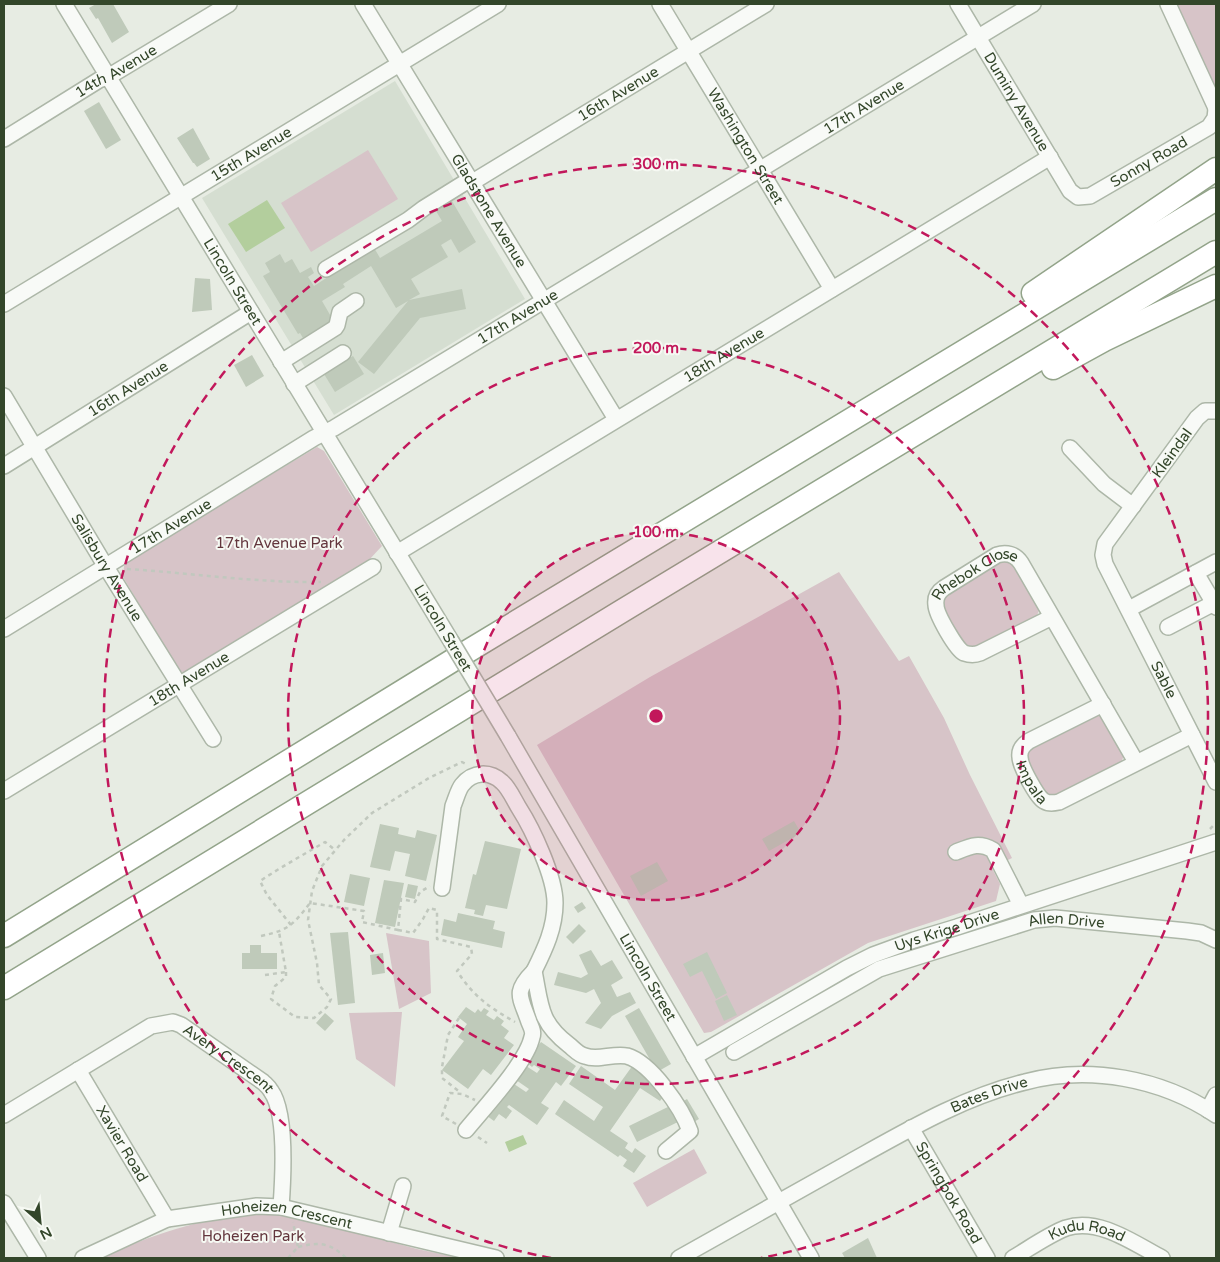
<svg xmlns="http://www.w3.org/2000/svg" width="1220" height="1262" font-family="'Varela Round',sans-serif">
<style>
.built{fill:#d5ded1}
.green{fill:#d7c4c8}
.water{fill:#b3ce9d}
.building{fill:#bfcaba}
.lines{fill:none;stroke-linecap:round;stroke-linejoin:round}
.minor-casing{stroke:#adb7a8;stroke-width:18}
.highway-casing{stroke:#93a48a;stroke-width:25}
.path{stroke:#c1c8be;stroke-width:2.5;stroke-dasharray:4 4;stroke-linecap:butt}
.minor{stroke:#f8faf7;stroke-width:15}
.highway{stroke:#fff;stroke-width:22}
.minor-bridge-casing{stroke:#adb7a8;stroke-width:18;stroke-linecap:butt}
.minor-bridge{stroke:#f8faf7;stroke-width:15}
.ring{fill:none;stroke:#c2185b;stroke-width:2.5;stroke-dasharray:9 6}
.labels{text-anchor:middle;dominant-baseline:central;stroke-width:4;stroke-linejoin:round;paint-order:stroke}
.street-label{font-size:15px;fill:#33462a;stroke:#f6f9f3}
.park-label{font-size:15px;fill:#63363d;stroke:#f6f9f3}
.centre{fill:#c2185b;stroke:#f6f9f3;stroke-width:2.5}
.ring-label{font-size:15px;text-anchor:middle;font-weight:bold;fill:#c2185b;stroke:#f6f9f3;stroke-width:4;stroke-linejoin:round;paint-order:stroke}
</style>
<rect width="100%" height="100%" fill="#e7ece3"/>
<polygon class="built" points="395,81 525,299 334,415 202,198"/>
<g class="green">
<polygon points="1176,4 1216,4 1216,92"/>
<polygon points="368,150 398,199 311,252 281,203"/>
<polygon points="317,447 324,451 382,546 368,561 338,581 185,673 179,671 123,577 124,566 130,559"/>
<polygon points="1001,559 1011,560 1040,608 1036,618 978,648 964,646 942,609 943,595"/>
<polygon points="839,572 899,661 909,656 944,718 970,775 1012,858 992,868 1000,884 996,901 868,943 711,1032 704,1033 537,745 650,677"/>
<polygon points="1096,715 1103,717 1124,755 1121,763 1056,797 1044,795 1025,756 1027,751"/>
<polygon points="386,933 429,941 431,993 399,1009"/>
<polygon points="396,1012 402,1012 395,1087 356,1059 349,1013"/>
<polygon points="694,1149 707,1173 647,1207 633,1183"/>
<path d="M 268,1213 L 299,1217 L 417,1249 L 460,1258 L 102,1258 C 153,1233 211,1215 268,1213 Z"/>
</g>
<g class="water">
<polygon points="267,200 285,228 246,252 228,224"/>
<polygon points="523,1135 527,1144 509,1152 505,1142"/>
</g>
<g class="building">
<polygon points="96,4 113,4 129,32 112,43 98,18 96,19 89,8"/>
<polygon points="99,102 121,140 106,149 84,111"/>
<polygon points="193,128 210,159 197,167 194,163 193,163 177,138"/>
<polygon points="449,196 476,242 459,253 451,239 441,245 448,257 411,279 420,294 409,300 462,289 466,309 420,318 374,374 358,362 408,301 396,308 371,266 343,284 345,287 322,301 333,320 303,338 300,333 298,334 263,276 270,272 265,263 280,254 285,263 292,259 300,273 311,267 314,273 308,277 314,286 334,273 333,270 373,246 380,258 442,221 433,206"/>
<polygon points="195,278 210,279 212,310 192,312"/>
<polygon points="252,355 264,376 246,387 234,365"/>
<polygon points="353,356 364,374 335,392 324,374"/>
<polygon points="794,821 801,833 769,851 762,839"/>
<polygon points="380,824 399,828 398,834 415,838 417,830 437,835 426,881 405,876 410,854 395,851 390,871 370,867"/>
<polygon points="485,841 521,849 507,909 486,905 483,916 474,914 475,910 465,908 473,874 476,875"/>
<polygon points="657,862 668,881 641,896 630,876"/>
<polygon points="350,874 370,878 364,906 344,902"/>
<polygon points="384,880 404,883 395,927 375,923"/>
<polygon points="408,884 418,886 415,899 405,897"/>
<polygon points="582,902 586,908 578,913 574,907"/>
<polygon points="458,913 495,921 493,929 505,932 502,948 441,935 444,919 456,922"/>
<polygon points="579,924 586,931 573,944 566,937"/>
<polygon points="348,932 355,1003 338,1005 330,933"/>
<polygon points="250,945 261,945 261,953 277,953 277,969 242,969 242,953 250,953"/>
<polygon points="591,950 601,966 612,960 623,978 611,985 617,997 630,992 636,1003 612,1016 601,1029 585,1023 601,1003 594,989 586,993 554,985 558,972 581,978 588,974 579,955"/>
<polygon points="707,952 727,993 716,999 702,971 690,977 683,964"/>
<polygon points="383,953 385,973 372,975 370,955"/>
<polygon points="727,995 737,1015 724,1021 715,1001"/>
<polygon points="466,1007 475,1013 478,1009 481,1012 484,1008 489,1011 486,1015 494,1020 497,1016 504,1021 501,1025 509,1031 504,1038 514,1045 491,1075 483,1069 468,1089 442,1070 464,1041 458,1037 467,1024 458,1017"/>
<polygon points="639,1008 671,1064 657,1072 625,1016"/>
<polygon points="325,1013 334,1021 325,1031 316,1023"/>
<polygon points="541,1042 576,1066 561,1086 556,1082 541,1103 549,1108 537,1125 509,1105 507,1107 512,1111 506,1119 499,1114 494,1121 483,1113 493,1098 500,1103 514,1084 526,1092 529,1089 516,1080 526,1066 537,1073 540,1069 534,1065 532,1067 526,1062"/>
<polygon points="633,1065 649,1076 647,1080 666,1093 660,1101 640,1088 610,1131 628,1143 625,1148 632,1153 635,1148 646,1156 634,1173 623,1166 627,1160 620,1155 618,1157 555,1114 564,1100 594,1121 603,1107 569,1084 581,1066 615,1090"/>
<polygon points="687,1099 699,1119 692,1123 680,1103"/>
<polygon points="674,1104 682,1120 637,1142 629,1126"/>
<polygon points="868,1238 877,1258 845,1258 842,1253"/>
</g>
<g class="lines">
<g class="minor-casing">
<g id="minor">
<path id="s1" d="M 64,4 L 451,641"/>
<path id="s2" d="M 363,4 L 616,419"/>
<path id="s3" d="M 660,4 L 832,289"/>
<path id="s4" d="M 958,4 L 1070,191 L 1078,197 L 1090,196 L 1209,127 L 1215,118 L 1216,109"/>
<polyline points="1168,4 1216,108"/>
<path id="s5" d="M 4,139 L 99,80 L 108,77 L 229,4"/>
<path id="s6" d="M 471,183 L 766,4"/>
<polyline points="326,269 408,220 424,208 469,180"/>
<path id="s7" d="M 4,304 L 498,4"/>
<polyline points="281,362 335,328 337,325 340,312 356,301"/>
<polyline points="294,384 343,353"/>
<path id="s8" d="M 4,396 L 106,567 L 213,739"/>
<path id="s9" d="M 1216,411 L 1205,411 L 1197,418 L 1105,544 L 1103,555 L 1105,564 L 1216,782"/>
<polyline points="1070,448 1104,484 1133,506"/>
<path id="s10" d="M 4,466 L 251,312"/>
<path id="s11" d="M 397,553 L 1050,157"/>
<polyline points="1196,573 1216,607"/>
<polyline points="1129,609 1216,562"/>
<path id="s12" d="M 1052,617 L 980,653 C 975,655 970,655 964,653 C 956,649 936,614 936,605 C 935,598 938,592 944,588 L 997,555 C 1006,552 1015,554 1021,563 L 1136,762"/>
<polyline points="1168,627 1216,602"/>
<path id="s13" d="M 4,629 L 314,438 L 334,428 L 1033,4"/>
<path id="s14" d="M 1103,704 L 1029,741 C 1023,745 1019,750 1020,757 C 1020,766 1037,797 1044,801 C 1049,804 1054,803 1059,802 L 1192,735"/>
<path id="s15" d="M 508,736 L 811,1258"/>
<path id="s16" d="M 4,791 L 373,567"/>
<path d="M 956,852 C 971,846 979,842 993,850 L 1021,905"/>
<path d="M 442,888 L 453,806 C 456,799 458,790 462,785 C 473,771 490,771 502,782 C 509,788 514,800 519,808 C 533,830 555,877 555,903 C 555,928 545,949 534,971"/>
<path id="s17" d="M 734,1052 L 879,969 L 1034,920 L 1055,918 L 1187,931 L 1201,933 L 1216,940"/>
<path id="s18" d="M 694,1057 L 847,968 L 873,955 L 914,940 L 957,927 L 1216,842"/>
<path id="s19" d="M 78,1070 L 167,1219"/>
<polyline points="1208,1110 1216,1095"/>
<path id="s20" d="M 4,1115 L 151,1026 L 173,1022 L 181,1025 L 263,1082 C 266,1085 269,1087 271,1091 C 287,1113 283,1180 281,1207"/>
<path id="s21" d="M 911,1128 L 987,1258"/>
<path d="M 466,1130 C 484,1108 527,1062 532,1037 C 534,1032 531,1027 529,1022 C 520,996 513,992 534,971 C 541,1006 539,1022 569,1045 C 574,1049 579,1055 585,1056 C 598,1061 613,1053 627,1056 C 651,1063 682,1108 690,1131 L 666,1151"/>
<polyline points="4,1203 38,1258"/>
<polyline points="389,1233 403,1186"/>
<path id="s22" d="M 83,1258 L 167,1219 L 257,1206 L 281,1207 L 496,1258"/>
<path id="s23" d="M 679,1258 C 736,1226 793,1194 850,1162 C 906,1131 963,1097 1025,1082 C 1089,1065 1161,1078 1216,1115"/>
<path id="s24" d="M 1013,1258 C 1030,1248 1048,1235 1066,1228 C 1099,1217 1135,1244 1162,1258"/>
</g>
</g>
<g class="highway-casing">
<g id="highway">
<polyline points="1033,293 1216,169"/>
<polyline points="1053,368 1104,340 1216,286"/>
<polyline points="4,936 450,662 1216,199"/>
<polyline points="4,988 622,611 1216,252"/>
</g>
</g>
<g class="path">
<path d="M 127,569 C 192,573 256,583 321,582"/>
<polyline points="1210,829 1216,823"/>
<path d="M 291,925 L 267,895 L 260,881 C 281,867 303,855 325,842 L 335,850"/>
<path d="M 398,930 L 413,933 L 423,919 L 429,908 L 437,910 L 437,939 L 471,947 L 472,954 L 457,971 C 474,997 489,1007 515,1022"/>
<path d="M 261,936 C 289,930 293,925 310,903 L 364,911 L 362,922 L 398,930 L 401,899 L 415,902 L 420,892 L 430,886"/>
<polyline points="286,972 286,977 275,986 271,999 295,1017 314,1018 327,1007 331,999 319,985 317,963 308,920 312,891 322,866 344,840 372,813 429,778 462,762 468,765"/>
<polyline points="265,975 286,972 279,932"/>
<polyline points="459,1018 448,1035 442,1067 442,1078 461,1093"/>
<polyline points="456,1124 442,1116 450,1093 462,1094 475,1100"/>
<polyline points="478,1137 487,1143"/>
<path d="M 298,1247 C 318,1242 330,1242 346,1258"/>
<polyline points="288,1258 298,1247 293,1222"/>
</g>
<use href="#minor" class="minor"/>
<use href="#highway" class="highway"/>
<g class="minor-bridge-casing">
<polyline id="minor-bridge" points="451,641 508,736"/>
</g>
<use href="#minor-bridge" class="minor-bridge"/>
</g>
<circle cx="656" cy="716" r="184" fill="#c2185b" fill-opacity=".12"/>
<g class="ring">
<circle cx="656" cy="716" r="184"/>
<circle cx="656" cy="716" r="368"/>
<path d="M551 1258A552 552 0 1 1 761 1258"/>
</g>
<g class="labels">
<g class="street-label">
<text stroke="none"><textPath href="#s5" startOffset="131">14th Avenue</textPath></text>
<text stroke="none"><textPath href="#s6" startOffset="172">16th Avenue</textPath></text>
<text stroke="none"><textPath href="#s4" startOffset="114">Duminy Avenue</textPath></text>
<text stroke="none"><textPath href="#s13" startOffset="1006">17th Avenue</textPath></text>
<text stroke="none"><textPath href="#s3" startOffset="166">Washington Street</textPath></text>
<text stroke="none"><textPath href="#s7" startOffset="289">15th Avenue</textPath></text>
<text stroke="none"><textPath href="#s4" startOffset="308">Sonny Road</textPath></text>
<text stroke="none"><textPath href="#s2" startOffset="242">Gladstone Avenue</textPath></text>
<text stroke="none"><textPath href="#s1" startOffset="325">Lincoln Street</textPath></text>
<text stroke="none"><textPath href="#s13" startOffset="601">17th Avenue</textPath></text>
<text stroke="none"><textPath href="#s11" startOffset="382">18th Avenue</textPath></text>
<text stroke="none"><textPath href="#s10" startOffset="146">16th Avenue</textPath></text>
<text transform="translate(1172 453) rotate(-54)">Kleindal</text>
<text stroke="none"><textPath href="#s13" startOffset="196">17th Avenue</textPath></text>
<text stroke="none"><textPath href="#s8" startOffset="200">Salisbury Avenue</textPath></text>
<text stroke="none"><textPath href="#s12" startOffset="208">Rhebok Close</textPath></text>
<text transform="translate(443 628) rotate(59)">Lincoln Street</text>
<text stroke="none"><textPath href="#s16" startOffset="216">18th Avenue</textPath></text>
<text stroke="none"><textPath href="#s9" startOffset="328">Sable</textPath></text>
<text stroke="none"><textPath href="#s14" startOffset="130">Impala</textPath></text>
<text stroke="none"><textPath href="#s17" startOffset="362">Allen Drive</textPath></text>
<text stroke="none"><textPath href="#s18" startOffset="284">Uys Krige Drive</textPath></text>
<text stroke="none"><textPath href="#s15" startOffset="279">Lincoln Street</textPath></text>
<text stroke="none"><textPath href="#s20" startOffset="261">Avery Crescent</textPath></text>
<text stroke="none"><textPath href="#s23" startOffset="351">Bates Drive</textPath></text>
<text stroke="none"><textPath href="#s19" startOffset="86">Xavier Road</textPath></text>
<text stroke="none"><textPath href="#s21" startOffset="75">Springbok Road</textPath></text>
<text stroke="none"><textPath href="#s22" startOffset="214">Hoheizen Crescent</textPath></text>
<text stroke="none"><textPath href="#s24" startOffset="82">Kudu Road</textPath></text>
</g>
<g class="park-label">
<text x="279" y="543">17th Avenue Park</text>
<text x="253" y="1236">Hoheizen Park</text>
</g>
</g>
<circle cx="656" cy="716" r="8" class="centre"/>
<g class="ring-label">
<text x="656" y="169">300 m</text>
<text x="656" y="353">200 m</text>
<text x="656" y="537">100 m</text>
</g>
<rect width="1220" height="1262" fill="none" stroke="#33462a" stroke-width="10"/>
<g transform="translate(40 1222) rotate(153)" stroke="#f6f9f3" stroke-width="4" paint-order="stroke">
<path d="M0-4L9 19L0 12L-9 19Z" fill="#33462a"/>
<text y="-8" font-size="14" font-weight="bold" text-anchor="middle" fill="#33462a">N</text>
</g>
</svg>
